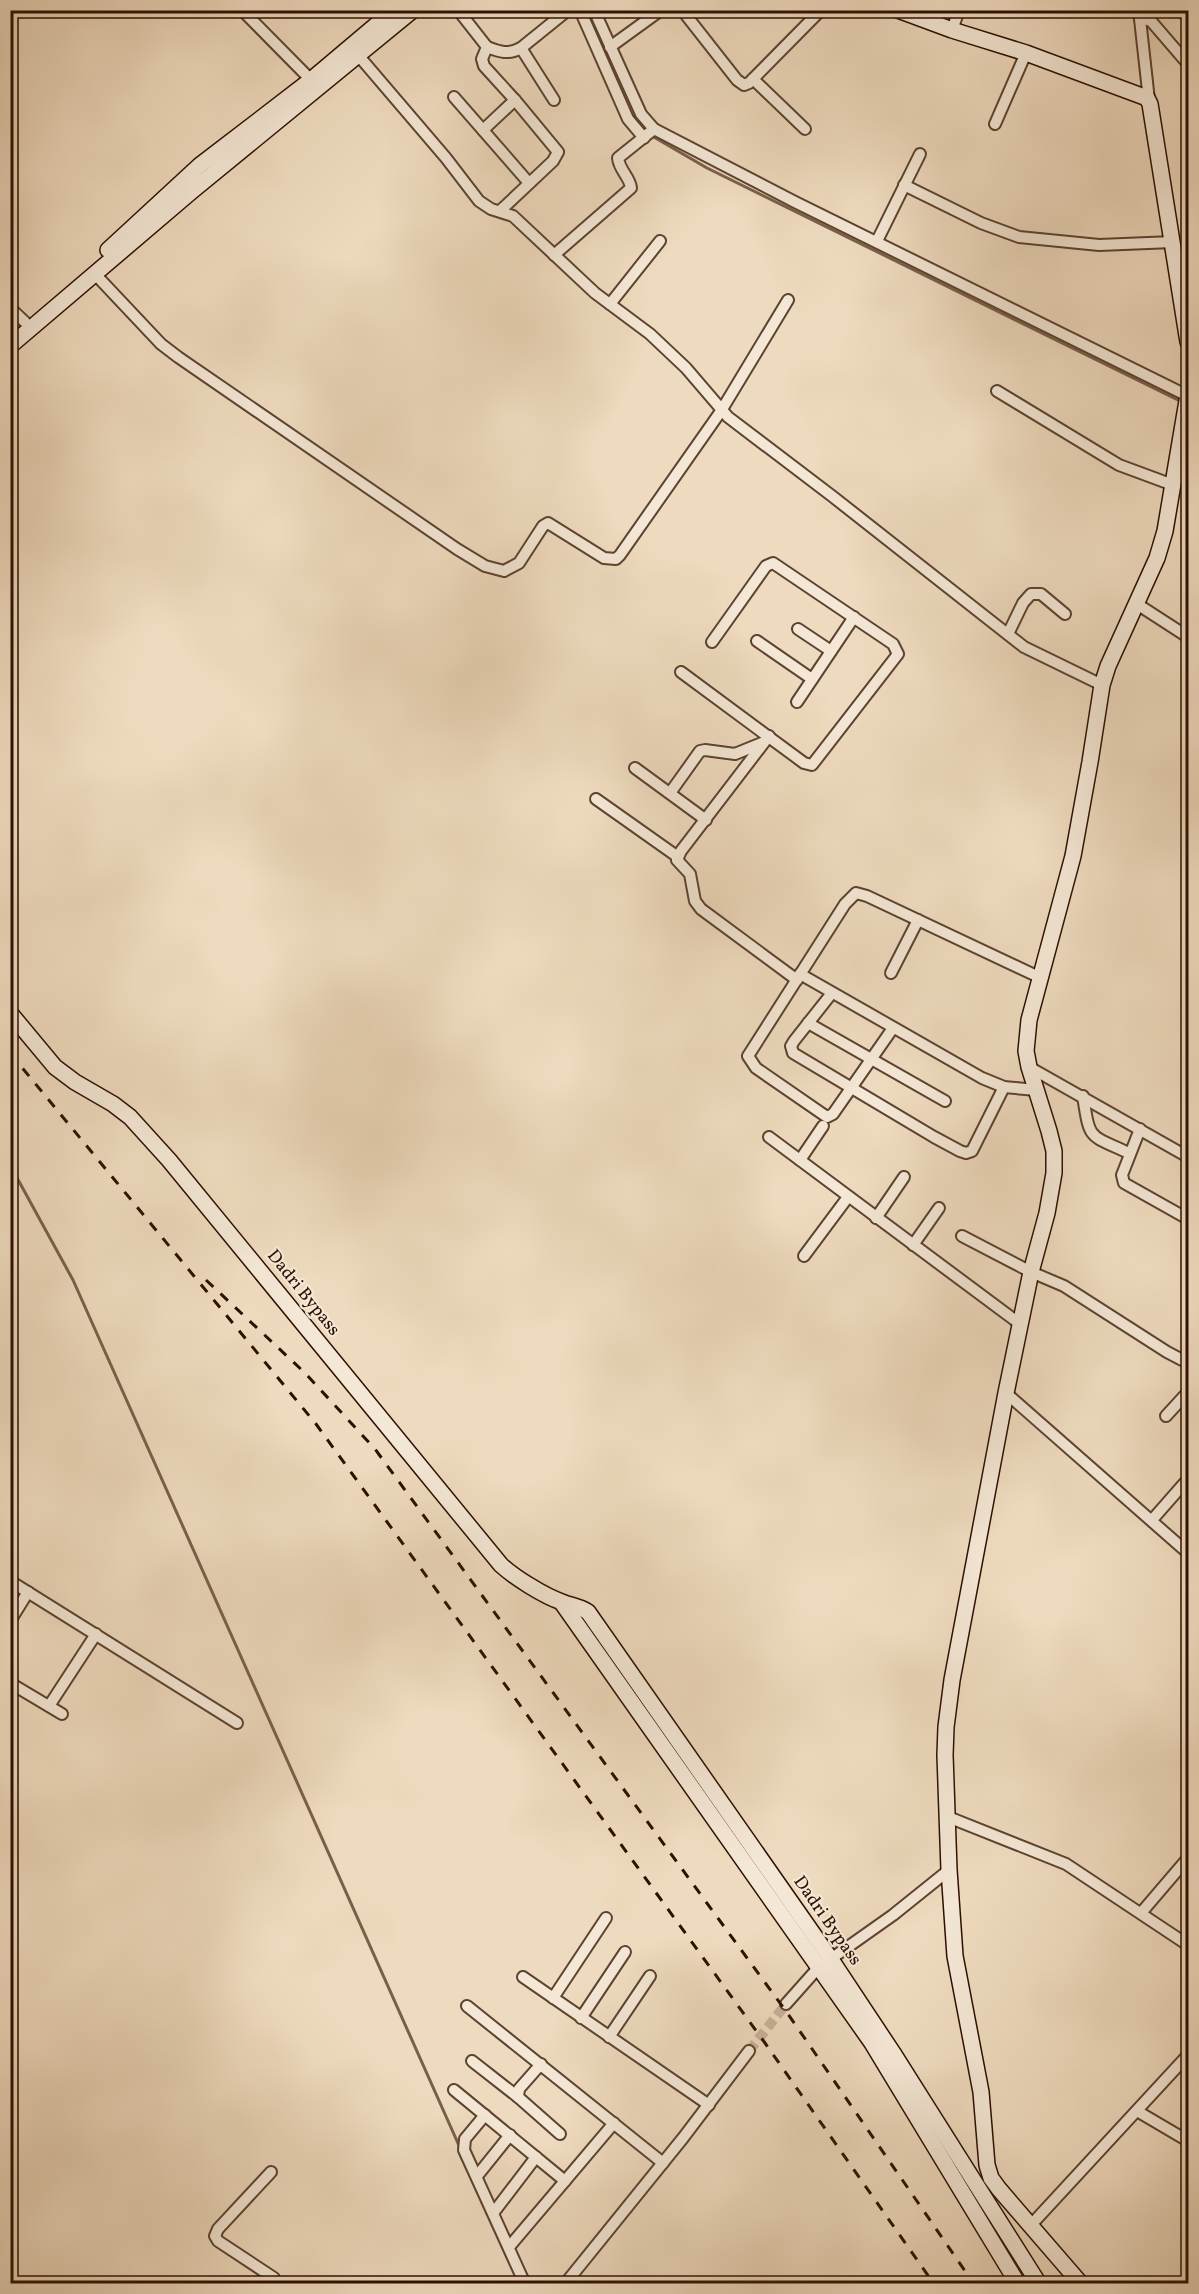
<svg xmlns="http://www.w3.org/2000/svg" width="1199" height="2294" font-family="Vollkorn,serif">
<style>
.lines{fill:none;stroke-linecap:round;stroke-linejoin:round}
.stream{stroke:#795f4b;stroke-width:3}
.street-tunnel{stroke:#c7b198;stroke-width:10;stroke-dasharray:10 5;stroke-linecap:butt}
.street-casing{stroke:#5c4230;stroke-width:14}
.secondary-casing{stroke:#2c0f00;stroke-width:18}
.street{stroke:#f4e7d5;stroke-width:10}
.secondary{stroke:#f4e7d5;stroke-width:15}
.rail{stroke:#2c0f00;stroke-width:3;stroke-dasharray:10 10;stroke-linecap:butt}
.labels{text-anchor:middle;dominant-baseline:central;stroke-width:4.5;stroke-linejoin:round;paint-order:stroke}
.street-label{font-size:18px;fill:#2c0f00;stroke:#f4e7d5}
</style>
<rect width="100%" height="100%" fill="#eedabe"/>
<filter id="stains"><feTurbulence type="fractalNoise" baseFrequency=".00333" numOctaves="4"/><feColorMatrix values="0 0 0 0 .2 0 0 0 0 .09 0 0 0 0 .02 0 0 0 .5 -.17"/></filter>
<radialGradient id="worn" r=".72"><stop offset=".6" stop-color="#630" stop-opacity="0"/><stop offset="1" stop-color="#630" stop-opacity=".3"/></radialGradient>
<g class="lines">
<g class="stream">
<polyline points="652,136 707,168 1182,402"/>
<polyline points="10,1165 73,1280 461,2150"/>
</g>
<polyline class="street-tunnel" points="749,2051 786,2004"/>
<g class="street-casing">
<g id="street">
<polyline points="242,10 316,85"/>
<polyline points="458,10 487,47 482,59 484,66 515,100 558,152 553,161 501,210"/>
<polyline points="580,10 628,119 644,138"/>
<polyline points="594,10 641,114 654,129 795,202 1188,396"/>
<polyline points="682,10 737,80 744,85 749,83 821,10"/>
<polyline points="1139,10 1149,100"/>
<polyline points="1178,10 1188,16"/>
<polyline points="1140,18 1151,21 1188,64"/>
<polyline points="952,30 959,10"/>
<path d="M 487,47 C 500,52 508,55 521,48 L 568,10"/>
<polyline points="610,47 661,10"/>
<polyline points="521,48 554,100"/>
<polyline points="358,55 446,158 479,201 491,209 513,216 595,293 650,334 686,368 728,417 832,496 1024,647 1102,685"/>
<polyline points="753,79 805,129"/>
<polyline points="454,97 529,183"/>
<polyline points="995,124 1026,53"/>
<polyline points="483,130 515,100"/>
<polyline points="904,185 981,223 1019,237 1099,245 1173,242"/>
<polyline points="877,241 920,154"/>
<path d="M 554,255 L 631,188 C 630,177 619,170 618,158 L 654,129"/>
<polyline points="1176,259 1188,260"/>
<polyline points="95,274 161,344 178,357 457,549 485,566 504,571 519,563 543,526 548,523 604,558 616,559 620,555 721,411 788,300"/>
<polyline points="610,304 660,241"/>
<polyline points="10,308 25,322"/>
<polyline points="997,391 1119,465 1173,485"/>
<polyline points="1137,604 1188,637"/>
<polyline points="798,629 831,651"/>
<polyline points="1008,634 1023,603 1031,594 1041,594 1065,614"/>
<polyline points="757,641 812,679"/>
<polyline points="681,672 804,763 812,765 898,654 893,644 773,563 766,566 712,642"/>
<polyline points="797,702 854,617"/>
<polyline points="769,736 681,851 677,860 690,874 695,901 701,909 797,980"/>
<polyline points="635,768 706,820"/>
<polyline points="670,793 700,751 705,750 735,754 762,743"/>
<polyline points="596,799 678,857"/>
<polyline points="891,973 918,920"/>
<polyline points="800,974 982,1078 1004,1087 1036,1090"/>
<polyline points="832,993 794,1041 791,1046 793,1053 934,1137 960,1151 966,1153 972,1151 1004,1087"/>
<polyline points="808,1023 945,1101"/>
<polyline points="893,1028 833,1114 827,1117 756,1068 748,1056 845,904 856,893 867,896 1041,978"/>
<polyline points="1029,1067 1188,1157"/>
<path d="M 1083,1096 C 1090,1141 1088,1134 1129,1153"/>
<polyline points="1140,1129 1122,1175 1124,1183 1188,1219"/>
<polyline points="769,1137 1020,1324"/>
<polyline points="800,1160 823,1126"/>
<polyline points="876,1218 904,1177"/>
<polyline points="962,1236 1031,1272 1064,1286 1167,1352 1188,1363"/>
<polyline points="913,1245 939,1208"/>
<polyline points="804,1256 848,1197"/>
<polyline points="1006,1393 1188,1553"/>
<polyline points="1166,1416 1188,1392"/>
<polyline points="1152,1520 1188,1479"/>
<polyline points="10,1581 237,1723"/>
<polyline points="10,1621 28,1592"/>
<polyline points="10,1683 62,1714"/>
<polyline points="49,1706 96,1634"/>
<polyline points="948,1817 1066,1864 1188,1945"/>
<polyline points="1141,1913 1188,1858"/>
<polyline points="523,1977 709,2105"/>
<polyline points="553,1998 606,1918"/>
<polyline points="786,2004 818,1968 893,1915 949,1870"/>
<polyline points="467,2006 663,2163"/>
<polyline points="581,2018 625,1952"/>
<polyline points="609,2037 650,1976"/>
<polyline points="472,2061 518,2097"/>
<polyline points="541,2064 519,2089 518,2097 560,2134"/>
<polyline points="454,2090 565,2181"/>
<polyline points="1137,2111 1188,2141"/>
<polyline points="485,2115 465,2139 464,2150 525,2284"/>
<polyline points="271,2172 218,2229 215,2236 218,2241 274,2278 275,2284"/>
<polyline points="477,2176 510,2135"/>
<polyline points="494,2212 536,2157"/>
<polyline points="1031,2225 1188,2055"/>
<polyline points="509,2247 614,2123"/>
<polyline points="565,2284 683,2138 749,2051"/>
</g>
</g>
<g class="secondary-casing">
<g id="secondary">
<polyline points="898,10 952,30 1026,53 1147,98 1150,104 1188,342"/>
<polyline points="108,250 199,166 311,80 394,10"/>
<polyline points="10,346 192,191 413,10"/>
<path d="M 10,1013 L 55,1067 L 75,1082 L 113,1104 L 130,1117 L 169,1160 L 501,1565 C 514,1577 544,1596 562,1602 C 571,1606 579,1606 588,1612 L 830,1958 L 895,2056 L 1039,2284"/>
<polyline points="562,1603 872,2043 1018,2284"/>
<polyline points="1081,2284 999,2189 991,2178 987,2165 981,2092 955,1956 949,1870 945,1755 946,1727 952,1680 1006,1393 1031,1272 1047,1213 1054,1173 1054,1151 1049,1131 1029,1067 1026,1051 1029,1020 1073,856 1090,762 1102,685 1108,666 1157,558 1165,531 1188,395"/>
</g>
</g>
<use href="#street" class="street"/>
<use href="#secondary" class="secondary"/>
<g class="rail">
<polyline points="10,1053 316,1424 765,2043 934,2284"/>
<polyline points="206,1280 305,1373 375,1449 788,2014 974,2284"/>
</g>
</g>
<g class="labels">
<g class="street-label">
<text transform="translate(303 1293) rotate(51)">Dadri Bypass</text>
<text transform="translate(827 1921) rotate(55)">Dadri Bypass</text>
</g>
</g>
<rect width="1199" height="2294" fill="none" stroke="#eedabe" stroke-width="36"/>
<rect x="12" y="12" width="1175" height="2270" fill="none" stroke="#2c0f00" stroke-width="3"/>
<rect x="18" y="18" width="1163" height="2258" fill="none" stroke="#2c0f00" stroke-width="1.5"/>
<rect width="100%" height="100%" filter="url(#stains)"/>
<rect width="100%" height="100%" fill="url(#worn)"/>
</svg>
